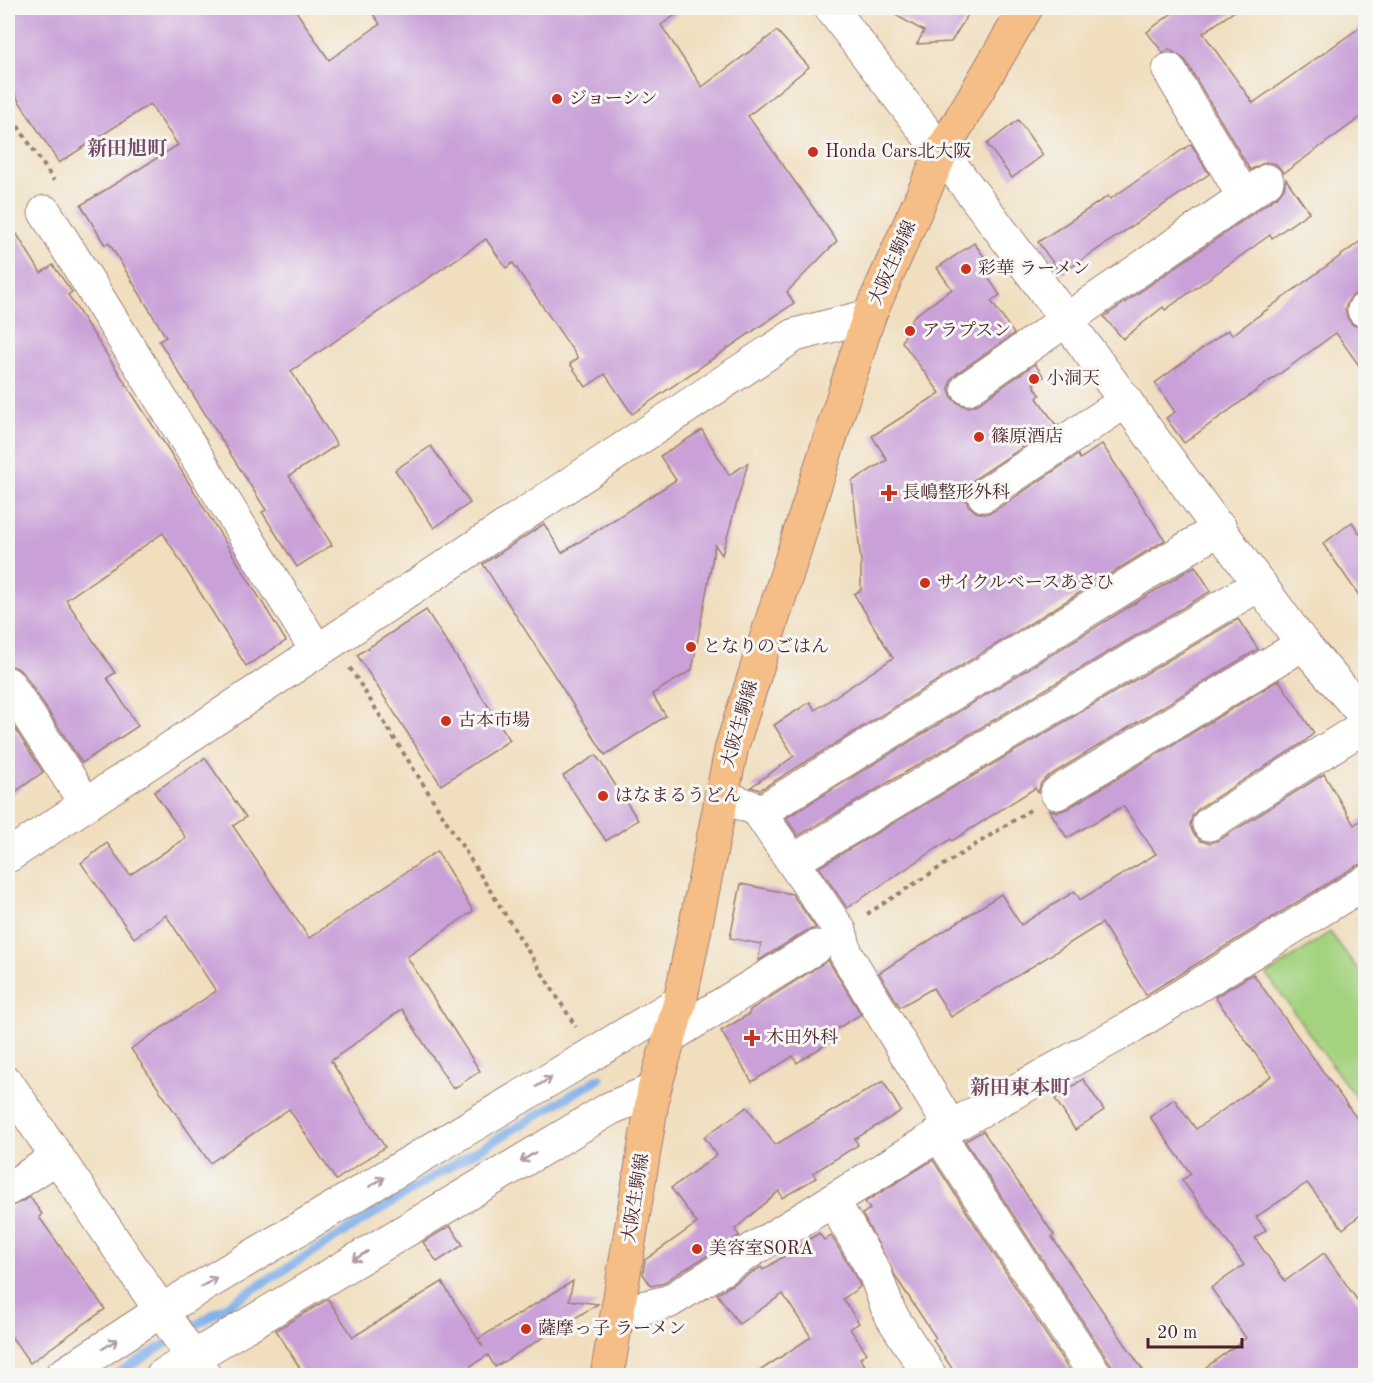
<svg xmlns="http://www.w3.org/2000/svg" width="1373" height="1383" font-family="'Old Standard TT','Noto Serif JP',serif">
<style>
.green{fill:#a4d380;stroke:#777956;stroke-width:1.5}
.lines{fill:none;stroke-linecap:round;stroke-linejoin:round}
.stream{stroke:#81b0eb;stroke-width:9}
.building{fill:#c9a0d8}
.minor-casing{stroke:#9d7e74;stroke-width:35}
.major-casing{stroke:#9d7e74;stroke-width:35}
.path{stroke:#9d7e74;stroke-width:4;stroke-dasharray:4.5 4.5;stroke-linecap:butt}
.minor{stroke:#fff;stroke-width:33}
.major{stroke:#f6be87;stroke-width:33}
.oneway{stroke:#ae9aa0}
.poi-dot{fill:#c8321e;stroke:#f6f6f2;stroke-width:2}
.labels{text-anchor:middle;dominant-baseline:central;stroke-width:6;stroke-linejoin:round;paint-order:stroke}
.poi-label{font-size:18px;fill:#4a1f2b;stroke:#f6f6f2;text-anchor:start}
.street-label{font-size:18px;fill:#4a1f2b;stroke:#f6f6f2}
.neighbourhood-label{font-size:20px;font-weight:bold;fill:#764c68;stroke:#f6f6f2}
</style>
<rect width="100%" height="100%" fill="#f6f6f2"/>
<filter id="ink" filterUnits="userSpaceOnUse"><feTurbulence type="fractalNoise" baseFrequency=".0167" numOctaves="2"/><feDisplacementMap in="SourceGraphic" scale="12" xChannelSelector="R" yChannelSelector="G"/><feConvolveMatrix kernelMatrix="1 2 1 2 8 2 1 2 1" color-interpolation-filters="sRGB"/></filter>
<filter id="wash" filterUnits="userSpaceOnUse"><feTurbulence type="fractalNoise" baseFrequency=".008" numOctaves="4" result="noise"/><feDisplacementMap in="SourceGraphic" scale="24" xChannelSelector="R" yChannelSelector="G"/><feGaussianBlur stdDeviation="1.35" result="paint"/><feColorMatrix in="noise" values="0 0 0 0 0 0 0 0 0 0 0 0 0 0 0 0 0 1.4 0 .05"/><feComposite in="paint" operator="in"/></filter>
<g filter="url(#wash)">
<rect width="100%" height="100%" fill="#f0debe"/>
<polygon class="green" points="1330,932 1365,979 1365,1111 1267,975"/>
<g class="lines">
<polyline class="stream" points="114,1376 431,1178 600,1078"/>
</g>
<g id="blocks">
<g class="building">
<polygon points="8,8 294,8 329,60 380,24 369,8 686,8 661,25 702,87 777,31 809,67 748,116 837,241 787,292 794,303 632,414 605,374 586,387 570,364 578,358 513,263 506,268 486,239 291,371 337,445 289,476 332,545 297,567 262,512 266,510 159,341 166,337 109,243 105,245 81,205 178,145 150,104 59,163 8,84"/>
<polygon points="883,8 972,8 951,42 917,44 924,31"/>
<polygon points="1179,8 1239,8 1203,33 1253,103 1365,24 1365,114 1284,173 1276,164 1266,162 1250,170 1185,60 1169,49 1163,53 1147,32"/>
<polygon points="1018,120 1043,155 1012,178 987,144"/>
<polygon points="1191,144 1209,174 1061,274 1038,242 1108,196 1110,199"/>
<polygon points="1286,179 1309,212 1272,238 1270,235 1165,310 1163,307 1123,339 1104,317 1278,196 1284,188"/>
<polygon points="8,220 41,273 53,265 72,292 68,295 168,449 286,641 246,666 163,533 66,600 115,673 107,678 138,726 82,763 24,674 17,668 8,665"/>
<polygon points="1365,238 1365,291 1356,293 1349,299 1345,309 1348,319 1353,325 1365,328 1365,374 1336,333 1184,443 1166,418 1175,412 1155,383 1228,330 1232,335"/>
<polygon points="974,243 994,270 987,276 1000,295 991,301 1014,334 957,373 951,379 949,389 952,398 961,405 969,407 978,404 1035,364 1044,377 1033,384 1040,395 1037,398 1056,425 973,480 968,486 965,496 968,505 976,512 985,514 994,511 1078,455 1080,459 1102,444 1165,540 760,790 751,787 794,756 774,725 810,702 815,710 893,658 854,594 861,590 861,562 852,481 887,460 872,436 940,393 902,342 913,317 952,289 937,268"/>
<polygon points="702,430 729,475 748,463 722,555 715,545 692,670 652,694 666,716 605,755 483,564 544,524 562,553 676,480 660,456"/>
<polygon points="431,446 470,503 434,528 395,470"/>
<polygon points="1352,522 1365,541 1365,604 1323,544"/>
<polygon points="1195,566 1211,591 798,836 786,818"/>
<polygon points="426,610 510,740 441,785 357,655"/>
<polygon points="1238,619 1258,649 1047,777 1041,783 1038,793 1035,788 952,841 951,839 847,908 819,867"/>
<polygon points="1279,680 1314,733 1304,742 1199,808 1192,816 1190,825 1193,833 1201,841 1210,843 1219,840 1324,774 1354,825 1365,817 1365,863 1356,866 1146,995 1102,923 951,1017 933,988 900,1007 879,973 1001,894 1021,925 1075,891 1080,900 1156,854 1123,806 1067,838 1049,810 1058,812 1067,809"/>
<polygon points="8,718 43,772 8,797"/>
<polygon points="596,755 638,820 606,841 563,776"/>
<polygon points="205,758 246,817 233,826 309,938 437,851 473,911 407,957 480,1071 453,1089 402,1009 331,1061 385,1147 336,1180 289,1109 210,1163 131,1049 216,991 166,915 134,938 81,863 107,843 130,875 186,838 154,792"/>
<polygon points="741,884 792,894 816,928 806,931 758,961 761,944 730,938"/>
<polygon points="828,960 861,1014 824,1037 828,1043 797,1063 793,1056 752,1082 721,1031 749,1014 750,1010"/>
<polygon points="1253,974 1365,1130 1365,1211 1343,1229 1307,1183 1256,1217 1266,1230 1255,1238 1285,1281 1324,1253 1365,1311 1365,1376 1194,1376 1246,1338 1211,1288 1244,1265 1182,1180 1191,1174 1150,1117 1174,1099 1196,1129 1271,1076 1215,997"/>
<polygon points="1083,1079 1104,1110 1075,1130 1055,1099"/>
<polygon points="883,1081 901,1111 855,1139 858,1145 813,1173 816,1178 782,1198 779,1191 735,1229 739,1236 661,1284 651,1286 643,1274 645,1260 697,1223 671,1188 717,1155 704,1137 747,1107 775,1145"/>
<polygon points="983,1131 1054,1235 1052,1237 1147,1376 1115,1376 1112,1366 965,1141"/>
<polygon points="933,1160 1073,1376 957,1376 933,1340 936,1338 897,1279 862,1214 870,1209 865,1202"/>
<polygon points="30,1197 42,1214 39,1217 105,1309 30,1363 8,1332 8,1208"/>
<polygon points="450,1226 463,1245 437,1262 423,1242"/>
<polygon points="819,1233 824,1240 831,1235 858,1281 860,1287 843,1299 859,1323 850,1329 867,1353 860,1358 872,1376 752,1376 811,1337 783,1294 739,1324 717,1294 761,1267 763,1270"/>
<polygon points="573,1281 569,1300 598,1304 495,1367 488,1355 455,1376 305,1376 276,1330 328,1299 353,1337 442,1282 483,1347 478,1339"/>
</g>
</g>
</g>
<g filter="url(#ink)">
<use href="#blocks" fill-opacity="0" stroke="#9d7e74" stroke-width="1.5"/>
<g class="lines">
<g class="minor-casing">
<g id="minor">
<polyline points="831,8 996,224 1303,644 1366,717"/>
<polyline points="1169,70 1244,197"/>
<polyline points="45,212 317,651"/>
<polyline points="1364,310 1366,309"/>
<polyline points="968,388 1267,181"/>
<polyline points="984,495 1126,401"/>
<polyline points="8,684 86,804"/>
<polyline points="1057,793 1303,644"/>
<polyline points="721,796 762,811 1220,528"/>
<polyline points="757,809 840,931 846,954 951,1128"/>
<polyline points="1209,824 1366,725"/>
<polyline points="8,856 795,335 869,316"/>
<polyline points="793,861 1260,584"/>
<polyline points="669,1037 816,947"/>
<polyline points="8,1084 203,1373"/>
<polyline points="939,1135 1096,1376"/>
<polyline points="8,1189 56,1158"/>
<polyline points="833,1201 875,1273 889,1312 930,1376"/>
<polyline points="618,1313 668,1302 958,1123 1126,1030 1366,882"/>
<polyline points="61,1376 159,1312 680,1002"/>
<polyline points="162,1376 611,1108 654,1090"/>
</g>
</g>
<g class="major-casing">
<polyline id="major" points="607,1376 654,1090 680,1002 732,746 869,316 942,151 1026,8"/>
</g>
<g class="path">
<polyline points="8,111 54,181"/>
<polyline points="350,668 576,1027"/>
<polyline points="867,914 1030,810"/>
</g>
<use href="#minor" class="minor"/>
<use href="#major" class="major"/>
</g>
<defs><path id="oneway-shaft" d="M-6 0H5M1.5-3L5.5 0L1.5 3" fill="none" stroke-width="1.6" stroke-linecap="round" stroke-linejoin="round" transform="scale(1.5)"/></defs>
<g class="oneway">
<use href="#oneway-shaft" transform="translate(544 1082) rotate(-31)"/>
<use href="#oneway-shaft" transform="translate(528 1157) rotate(149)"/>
<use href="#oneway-shaft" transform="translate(377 1182) rotate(-31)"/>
<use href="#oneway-shaft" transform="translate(360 1256) rotate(149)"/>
<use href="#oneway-shaft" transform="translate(209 1282) rotate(-31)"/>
<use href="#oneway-shaft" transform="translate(110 1344) rotate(-33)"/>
</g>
</g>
<g class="poi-dot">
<circle cx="557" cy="99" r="6"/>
<circle cx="813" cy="152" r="6"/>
<circle cx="966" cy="269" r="6"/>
<circle cx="910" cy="331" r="6"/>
<circle cx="1034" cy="379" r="6"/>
<circle cx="979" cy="437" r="6"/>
<path d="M886 484h6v6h6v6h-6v6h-6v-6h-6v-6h6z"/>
<circle cx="925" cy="583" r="6"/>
<circle cx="691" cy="647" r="6"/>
<circle cx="446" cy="721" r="6"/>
<circle cx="603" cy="796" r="6"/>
<path d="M749 1029h6v6h6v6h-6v6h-6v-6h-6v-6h6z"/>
<circle cx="697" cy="1249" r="6"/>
<circle cx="526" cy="1329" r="6"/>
</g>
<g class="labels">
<g class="poi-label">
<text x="569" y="99">ジョーシン</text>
<text x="825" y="152">Honda Cars北大阪</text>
<text x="978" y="269">彩華 ラーメン</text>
<text x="922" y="331">アラプスン</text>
<text x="1046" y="379">小洞天</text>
<text x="991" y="437">篠原酒店</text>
<text x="902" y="493">長嶋整形外科</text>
<text x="937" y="583">サイクルベースあさひ</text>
<text x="703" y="647">となりのごはん</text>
<text x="458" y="721">古本市場</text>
<text x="615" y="796">はなまるうどん</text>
<text x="766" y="1038">木田外科</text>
<text x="709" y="1249">美容室SORA</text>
<text x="538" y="1329">薩摩っ子 ラーメン</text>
</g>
<g class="street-label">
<text transform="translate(893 263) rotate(-66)">大阪生駒線</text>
<text transform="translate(740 724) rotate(-74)">大阪生駒線</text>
<text transform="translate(636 1198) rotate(-81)">大阪生駒線</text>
</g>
<g class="neighbourhood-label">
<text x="127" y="150">新田旭町</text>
<text x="1020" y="1089">新田東本町</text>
</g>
</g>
<rect width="1373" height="1383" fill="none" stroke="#f6f6f2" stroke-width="30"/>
<path d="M1148 1338v9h94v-9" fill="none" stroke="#4a1f2b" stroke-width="3"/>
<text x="1157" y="1338" font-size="18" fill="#4a1f2b" stroke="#f6f6f2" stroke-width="4.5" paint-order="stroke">20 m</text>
</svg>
